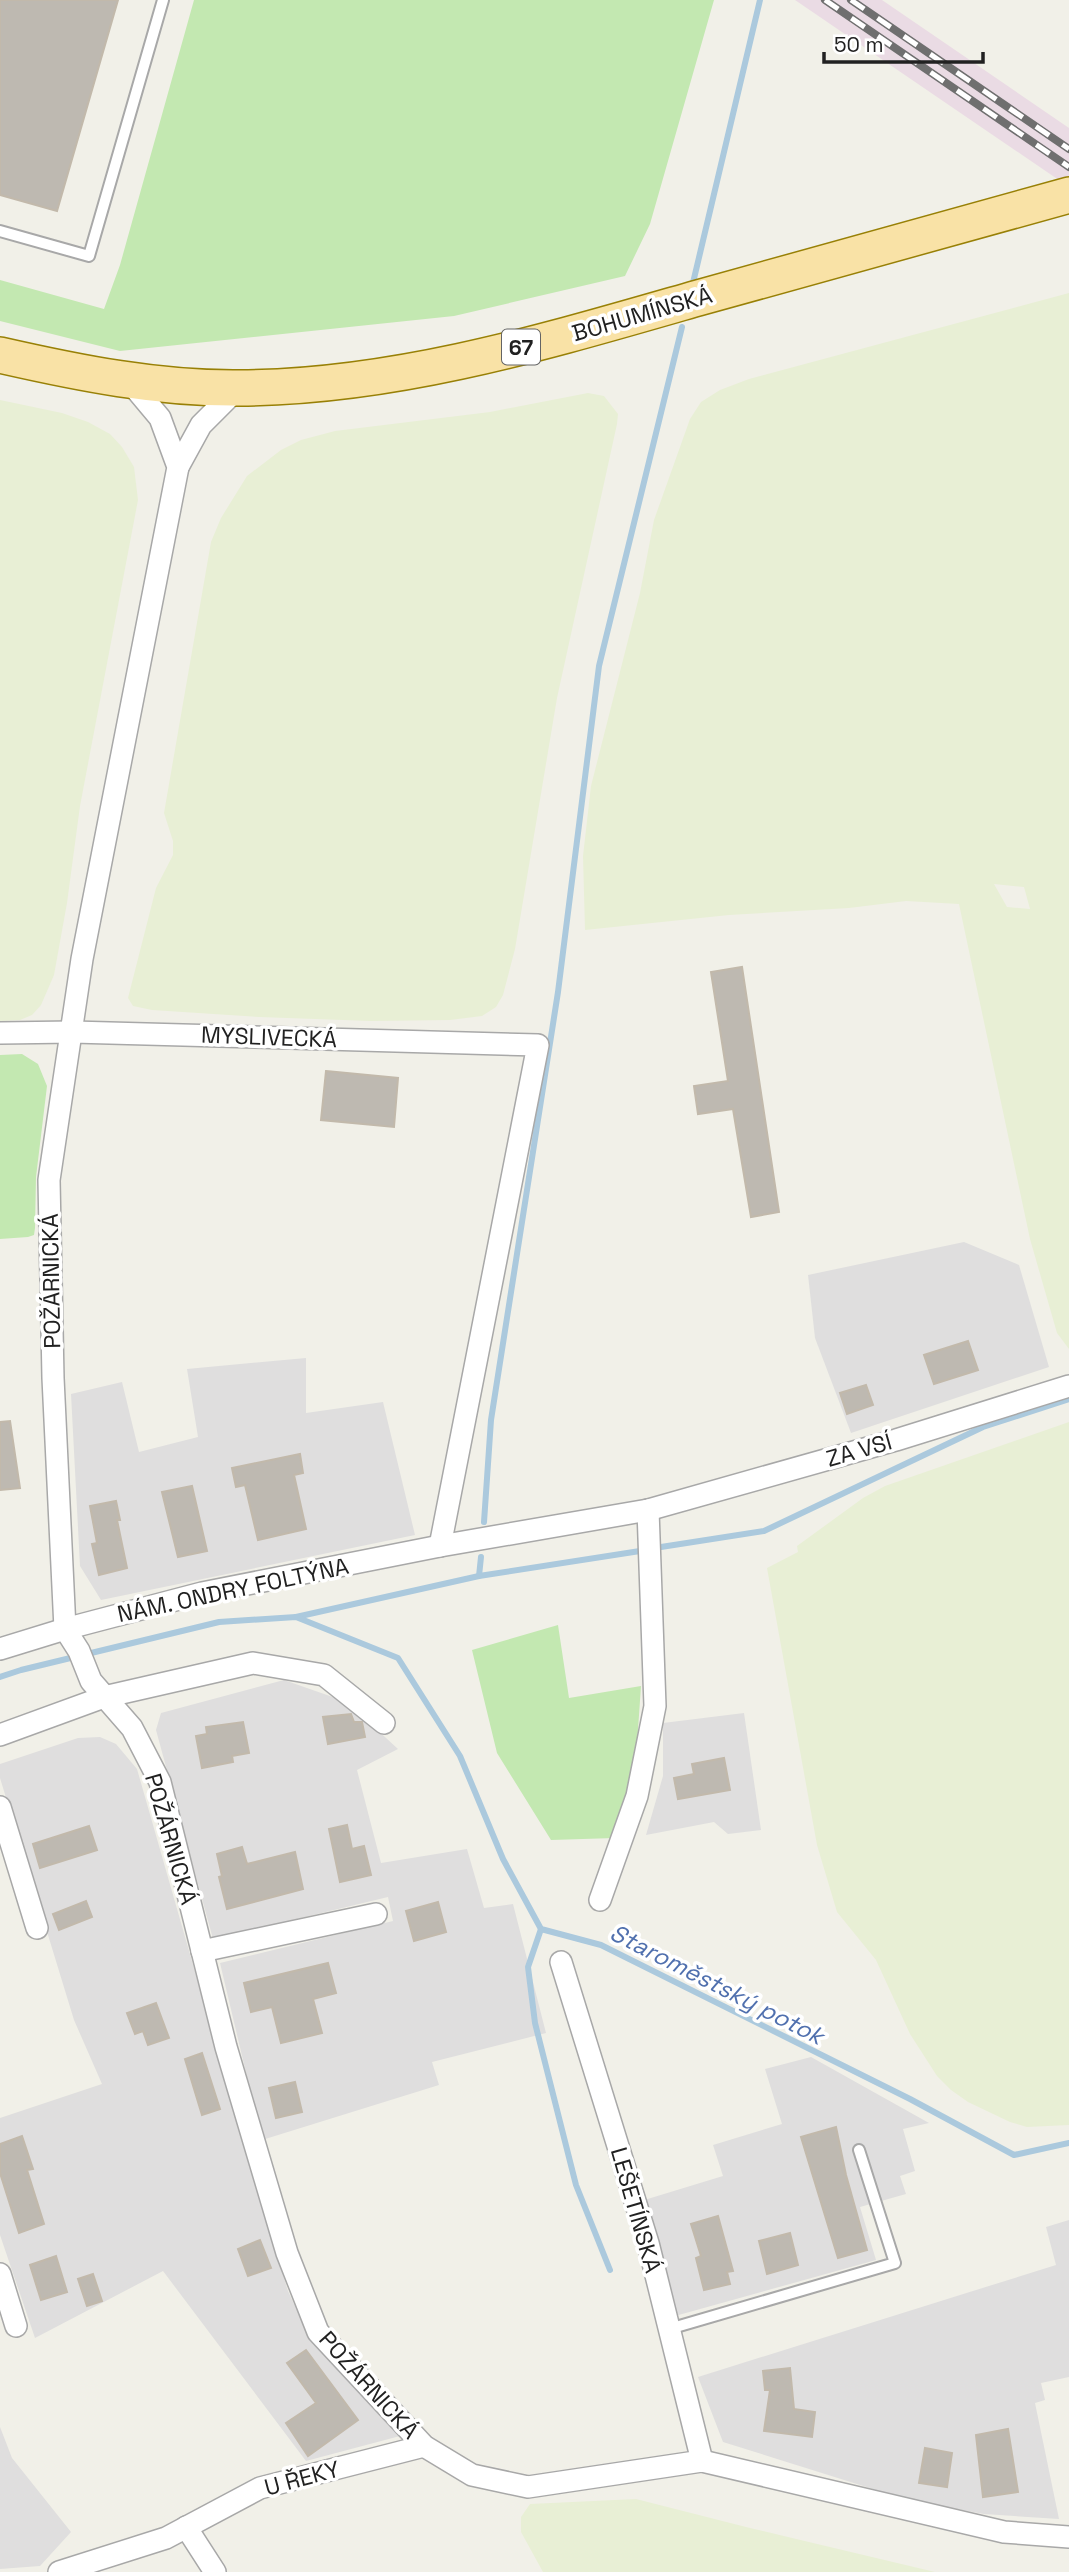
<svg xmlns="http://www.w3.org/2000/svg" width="1069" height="2572" font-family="'Space Grotesk',sans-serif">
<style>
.residential{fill:#dfdede}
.industrial{fill:#eadbe4}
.farmland{fill:#e8efd5;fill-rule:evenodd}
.grass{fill:#c3e8b1}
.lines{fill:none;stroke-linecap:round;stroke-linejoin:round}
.stream{stroke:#abc9dd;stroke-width:6}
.building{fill:#beb9b1;stroke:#c2b9ab;stroke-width:2}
.service-casing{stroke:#a8a8a8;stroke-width:14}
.minor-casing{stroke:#a8a8a8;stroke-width:24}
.primary-casing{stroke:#988006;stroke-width:38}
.service{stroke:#fff;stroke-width:10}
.minor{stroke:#fff;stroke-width:21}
.primary{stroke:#f9e2a6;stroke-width:35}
.rail-casing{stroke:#6f6f6f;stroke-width:8}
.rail{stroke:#fff;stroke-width:5;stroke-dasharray:16;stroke-linecap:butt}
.labels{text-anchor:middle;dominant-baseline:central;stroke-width:7;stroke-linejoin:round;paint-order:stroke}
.shield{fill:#fff;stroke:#646464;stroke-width:2}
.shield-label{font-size:21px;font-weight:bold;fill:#212121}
.street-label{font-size:23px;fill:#212121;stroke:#fff}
.water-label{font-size:24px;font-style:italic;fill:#5070ae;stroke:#fff}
</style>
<rect width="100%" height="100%" fill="#f1f0e8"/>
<g class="residential">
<polygon points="964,1242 1019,1265 1049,1367 851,1433 815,1338 808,1275"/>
<polygon points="306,1358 306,1413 383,1402 415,1535 101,1600 80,1566 71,1394 122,1382 139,1452 198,1437 187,1369"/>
<polygon points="284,1680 347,1702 398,1749 357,1770 381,1863 467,1849 484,1908 513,1904 546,2033 432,2062 439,2085 262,2140 220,1963 393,1921 388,1897 213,1939 156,1730 161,1713"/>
<polygon points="744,1713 761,1830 728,1834 714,1822 646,1835 663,1776 663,1723"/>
<polygon points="100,1737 116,1744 137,1769 268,2227 288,2291 310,2338 400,2436 306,2461 163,2271 35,2338 0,2235 0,2118 102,2084 74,2020 0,1778 0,1764 78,1738"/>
<polygon points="811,2057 929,2123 903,2129 915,2171 900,2176 906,2194 860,2207 876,2260 675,2316 641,2201 723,2176 713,2145 782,2124 765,2069"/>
<polygon points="1069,2220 1069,2377 1041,2383 1045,2400 1035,2403 1059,2519 984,2514 908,2500 723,2442 698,2377 1056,2265 1046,2227"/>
<polygon points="0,2427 12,2458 71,2532 40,2566 0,2569"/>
</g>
<polygon class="industrial" points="795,0 882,0 1069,128 1069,187"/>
<g class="farmland">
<path d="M 1069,293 L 1069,1349 L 1057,1333 L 1030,1239 L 959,904 L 906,901 L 849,908 L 729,915 L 585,930 L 583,856 L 591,786 L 640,593 L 654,520 L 690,419 L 701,402 L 720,390 L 749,379 ZM 994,884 L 1024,887 L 1030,909 L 1007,907 Z"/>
<polygon points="588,393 604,396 618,414 617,424 557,698 515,949 503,995 496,1007 482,1016 450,1020 371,1021 259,1017 152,1010 133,1006 128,998 156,888 173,855 173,841 164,813 211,542 221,518 247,476 281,450 301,440 335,431 490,412"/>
<polygon points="0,400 62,413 88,422 110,434 122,447 134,467 138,500 80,806 67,903 54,975 41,1005 32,1015 20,1020 0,1021"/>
<polygon points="1069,1422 1069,2125 1027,2127 1010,2122 968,2102 951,2090 937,2076 910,2034 876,1960 837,1912 817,1845 767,1568 798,1552 797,1546 863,1498 885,1486"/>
<polygon points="636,2499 750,2528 935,2572 543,2572 521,2532 521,2517 530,2504"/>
</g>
<g class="grass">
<polygon points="194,0 714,0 650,224 625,276 454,316 120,351 0,321 0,280 104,309 120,265"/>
<polygon points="22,1054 38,1064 47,1086 36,1177 35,1228 34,1235 28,1237 0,1239 0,1055"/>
<polygon points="558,1625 569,1698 641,1686 634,1788 615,1838 551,1840 497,1753 472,1650"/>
</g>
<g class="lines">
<g class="stream">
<polyline points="692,287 760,0"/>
<polyline points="484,1522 491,1420 558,992 599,666 682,327"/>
<polyline points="661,1547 764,1531 983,1427 1069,1399"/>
<polyline points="479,1576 640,1551"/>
<polyline points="296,1617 479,1576 481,1557"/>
<polyline points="0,1677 21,1670 219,1622 296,1617 398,1658 460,1756 503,1859 541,1929 601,1945 910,2099 1014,2155 1069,2143"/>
<polyline points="541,1929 528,1967 535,2023 576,2185 610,2270"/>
</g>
</g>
<g class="building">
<polygon points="0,0 118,0 57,211 0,195"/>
<polygon points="742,967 779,1212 751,1217 733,1109 698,1114 694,1086 728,1081 711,972"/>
<polygon points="326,1071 398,1078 394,1127 321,1120"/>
<polygon points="968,1341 978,1370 934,1384 924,1355"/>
<polygon points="866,1385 873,1405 847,1414 840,1393"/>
<polygon points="10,1421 20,1488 0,1490 0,1422"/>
<polygon points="300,1454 303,1473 294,1475 306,1529 258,1540 245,1485 236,1487 232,1468"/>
<polygon points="192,1486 207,1551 178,1557 162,1492"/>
<polygon points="116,1501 120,1520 117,1520 127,1568 99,1575 92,1544 97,1543 90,1506"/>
<polygon points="351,1714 354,1722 362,1722 365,1737 328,1744 323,1717"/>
<polygon points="243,1722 249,1753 232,1756 233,1762 202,1768 196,1736 207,1734 206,1727"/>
<polygon points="724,1758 730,1790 678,1799 674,1778 694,1774 692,1764"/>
<polygon points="347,1825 352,1849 364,1846 371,1875 340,1882 329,1829"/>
<polygon points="89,1826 97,1850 40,1868 33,1844"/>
<polygon points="242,1847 247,1864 295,1852 303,1889 227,1909 219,1877 222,1876 217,1854"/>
<polygon points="86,1901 92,1917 59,1930 53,1914"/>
<polygon points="438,1902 446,1932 414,1941 406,1911"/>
<polygon points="328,1963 336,1993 313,1999 322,2033 281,2043 272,2007 251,2012 244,1983"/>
<polygon points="156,2003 169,2038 148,2045 143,2031 135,2034 127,2013"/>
<polygon points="202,2053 220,2109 202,2115 185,2059"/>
<polygon points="295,2082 302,2112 276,2118 269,2088"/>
<polygon points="836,2127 846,2175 867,2250 838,2258 801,2137"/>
<polygon points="22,2136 33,2169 27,2170 44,2224 19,2233 0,2173 0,2144"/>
<polygon points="718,2216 733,2271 727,2272 730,2284 704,2290 696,2258 701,2256 691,2224"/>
<polygon points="790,2233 798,2265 767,2274 759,2241"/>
<polygon points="260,2240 271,2268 248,2276 238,2249"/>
<polygon points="56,2256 67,2292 41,2300 30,2265"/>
<polygon points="93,2274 102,2301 87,2306 78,2279"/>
<polygon points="306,2350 358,2420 308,2456 286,2423 316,2403 287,2363"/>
<polygon points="790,2368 794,2409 815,2412 812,2437 764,2431 770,2390 765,2390 763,2371"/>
<polygon points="1008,2429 1018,2492 983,2497 976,2435"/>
<polygon points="925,2448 952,2453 947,2487 919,2483"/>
</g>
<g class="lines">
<g class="service-casing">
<g id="service">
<polyline points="0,231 89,256 163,0"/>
<polyline points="669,2329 895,2263 859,2150"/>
</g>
</g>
<g class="minor-casing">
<g id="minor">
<polyline points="129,381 160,418 178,467 82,959 49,1180 53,1378 65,1629 79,1651 91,1681 132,1728 160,1782 226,2047 287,2253 318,2332 424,2446 472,2475 528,2487 702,2461 1004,2532 1069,2537"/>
<polyline points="178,467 201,425 238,388"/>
<polyline points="0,1033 73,1032 538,1045 440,1546"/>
<polyline points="0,1649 65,1629 202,1593 440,1546 648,1510 896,1440 1069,1386"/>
<polyline points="0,1735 104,1697 253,1663 324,1675 384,1723"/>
<polyline points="0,1807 37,1928"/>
<polyline points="600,1900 637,1796 655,1706 648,1510"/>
<polyline points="202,1951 376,1914"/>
<polyline points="561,1962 648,2243 702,2461"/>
<polyline points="0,2274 16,2326"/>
<polyline points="186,2527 215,2572"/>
<polyline points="59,2572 166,2538 260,2488 424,2446"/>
</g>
</g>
<g class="primary-casing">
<path id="primary" d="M 0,355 C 79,373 159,389 240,388 C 397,387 548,341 698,298 C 821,263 945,230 1069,195"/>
</g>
<use href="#service" class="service"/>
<use href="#minor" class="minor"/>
<use href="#primary" class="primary"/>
<g class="rail-casing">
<g id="rail">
<polyline points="825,0 1069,167"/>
<polyline points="851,0 1069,149"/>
</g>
</g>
<use href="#rail" class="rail"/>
</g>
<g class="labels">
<rect class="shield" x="502" y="329.5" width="38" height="35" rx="5"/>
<g class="shield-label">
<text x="521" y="347">67</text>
</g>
<g class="street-label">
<text transform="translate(642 314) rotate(-16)">BOHUMÍNSKÁ</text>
<text transform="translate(269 1037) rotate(2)">MYSLIVECKÁ</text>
<text transform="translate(51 1281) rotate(-91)">POŽÁRNICKÁ</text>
<text transform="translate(859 1450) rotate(-16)">ZA VSÍ</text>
<text transform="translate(233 1590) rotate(-12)">NÁM. ONDRY FOLTÝNA</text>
<text transform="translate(171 1839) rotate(74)">POŽÁRNICKÁ</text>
<text transform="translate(636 2210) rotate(74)">LEŠETÍNSKÁ</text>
<text transform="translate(369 2385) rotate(48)">POŽÁRNICKÁ</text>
<text transform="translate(302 2478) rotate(-15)">U ŘEKY</text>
</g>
<g class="water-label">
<text transform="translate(717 1984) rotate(27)">Staroměstský potok</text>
</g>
</g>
<path d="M824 52v10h159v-10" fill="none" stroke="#212121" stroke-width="3.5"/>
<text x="834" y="52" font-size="21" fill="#212121" stroke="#ffffff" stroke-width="5" paint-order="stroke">50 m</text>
</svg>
